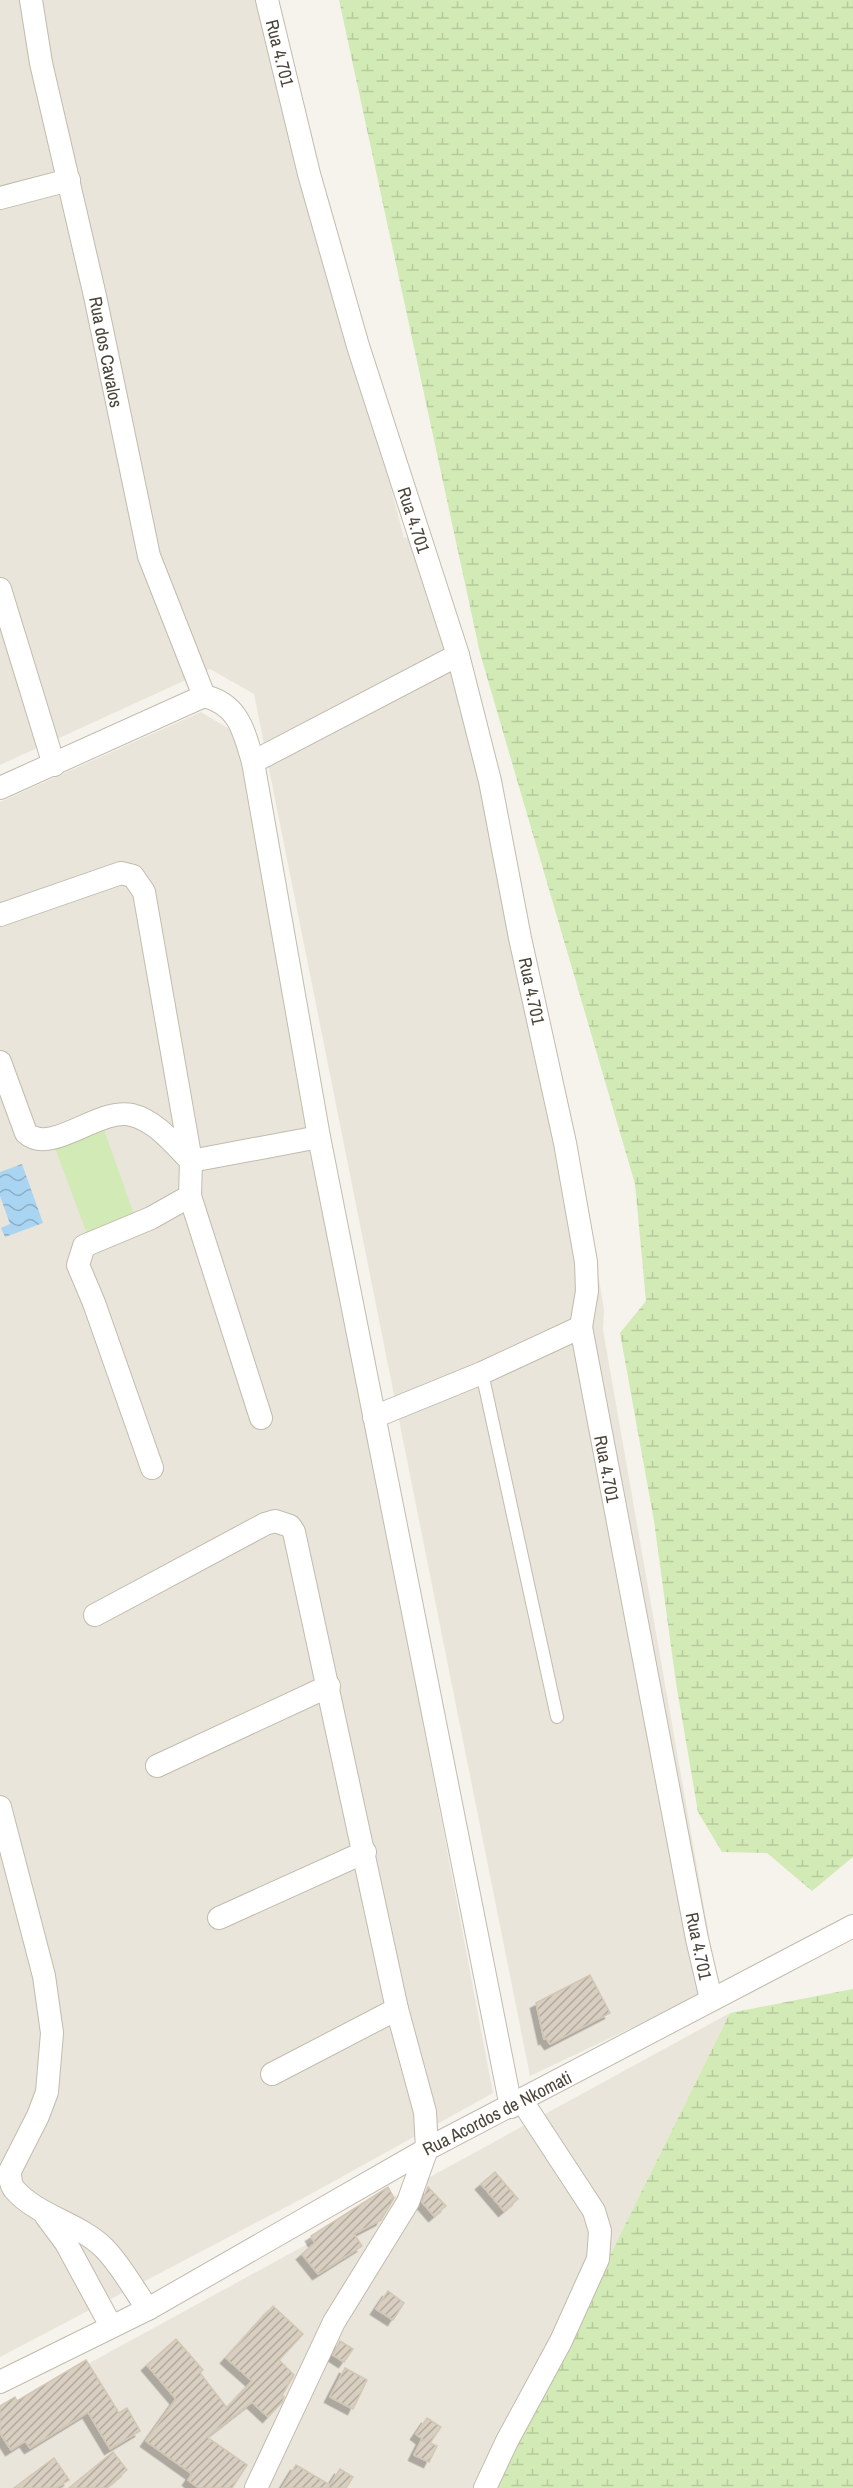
<svg xmlns="http://www.w3.org/2000/svg" width="853" height="2488" font-family="'Archivo Narrow',sans-serif">
<style>
.residential{fill:#eae5da}
.green{fill:#d2eab5}
.wetland{fill:url(#wetland-marsh)}
.water{fill:url(#water-waves)}
.building{fill:url(#building-hatch);stroke:#d3c7b4;stroke-width:1.5;filter:url(#shadow)}
.lines{fill:none;stroke-linecap:round;stroke-linejoin:round}
.lane-casing{stroke:#c2bbae;stroke-width:14}
.street-casing{stroke:#c2bbae;stroke-width:24}
.lane{stroke:#fff;stroke-width:12}
.street{stroke:#fff;stroke-width:22}
.labels{text-anchor:middle;dominant-baseline:central;stroke-width:4.5;stroke-linejoin:round;paint-order:stroke}
.street-label{font-size:18px;fill:#4b4439;stroke:#fff}
</style>
<defs>
<pattern id="wetland-marsh" width="20" height="14" patternUnits="userSpaceOnUse" patternTransform="scale(1.5)"><rect width="20" height="14" fill="#d2eab5"/><path d="M1 5h8M5 5V1M11 12h8M15 12V8" fill="none" stroke="#b6ca9c"/></pattern>
<pattern id="water-waves" width="16" height="10" patternUnits="userSpaceOnUse" patternTransform="scale(1.5)"><rect width="16" height="10" fill="#a9d4f2"/><path d="M0 5q4-4 8 0t8 0" fill="none" stroke="#8caec5"/></pattern>
<pattern id="building-hatch" width="6" height="6" patternUnits="userSpaceOnUse" patternTransform="scale(1.5)"><rect width="6" height="6" fill="#d8cfc1"/><path d="M-1 1l2-2M0 6l6-6M5 7l2-2" fill="none" stroke="#b1aa9e"/></pattern>
<filter id="shadow"><feDropShadow dx="-5.5" dy="5.5" stdDeviation="0" flood-color="#0004"/></filter>
</defs>
<rect width="100%" height="100%" fill="#f6f3ec"/>
<g class="residential">
<polygon points="0,0 268,0 299,133 404,538 427,532 578,1150 604,1310 603,1330 718,1987 530,2076 254,694 210,669 0,765"/>
<polygon points="201,712 236,733 493,2093 309,2195 0,2357 0,802"/>
<polygon points="730,2013 612,2251 485,2488 0,2488 0,2412"/>
</g>
<polygon class="green" points="104,1130 135,1217 87,1234 55,1148"/>
<g class="wetland">
<polygon points="339,0 853,0 853,1857 812,1891 767,1853 722,1852 698,1812 676,1683 654,1521 620,1333 646,1301 635,1184 480,653"/>
<polygon points="853,1989 853,2488 485,2488 612,2251 730,2013"/>
</g>
<polygon class="water" points="22,1164 43,1223 5,1237 1,1228 10,1224 0,1196 0,1172"/>
<g class="building">
<polygon points="590,1975 610,2013 550,2044 546,2038 544,2039 536,2003"/>
<polygon points="495,2172 518,2199 504,2211 481,2184"/>
<polygon points="388,2187 394,2198 381,2220 354,2234 362,2246 318,2274 302,2254 315,2243 311,2236"/>
<polygon points="428,2187 446,2206 434,2216 422,2202"/>
<polygon points="388,2291 404,2303 393,2320 376,2309"/>
<polygon points="273,2306 303,2334 279,2360 294,2375 282,2395 284,2397 282,2402 268,2417 252,2402 207,2437 247,2465 232,2488 199,2488 188,2480 192,2474 146,2441 176,2399 147,2365 176,2339 203,2370 200,2373 227,2408 252,2381 226,2358"/>
<polygon points="340,2341 353,2349 344,2362 333,2355"/>
<polygon points="86,2360 119,2413 127,2408 140,2431 110,2449 88,2412 30,2448 25,2441 11,2450 0,2433 0,2406 15,2397 17,2401"/>
<polygon points="345,2368 367,2380 353,2409 330,2397"/>
<polygon points="427,2418 441,2427 430,2443 437,2446 429,2462 414,2455 422,2439 425,2441 416,2434"/>
<polygon points="113,2452 127,2470 106,2488 69,2488"/>
<polygon points="54,2458 69,2480 56,2488 14,2488"/>
<polygon points="296,2465 330,2485 340,2469 353,2477 346,2488 282,2488"/>
</g>
<g class="lines">
<g class="lane-casing">
<polyline id="lane" points="482,1373 557,1717"/>
</g>
<g class="street-casing">
<g id="street">
<polyline points="31,0 41,63 95,296 149,556 204,696"/>
<polyline points="267,0 309,174 358,346 458,655 490,781 520,938 565,1143 586,1262 587,1291 581,1327 697,1939 711,1999"/>
<polyline points="0,198 69,180"/>
<polyline points="0,589 54,765"/>
<polyline points="253,762 458,655"/>
<path d="M 0,788 L 204,696 C 239,704 244,732 253,762 L 319,1137 L 511,2107"/>
<polyline points="0,915 121,873 133,876 144,892 191,1161 190,1196 151,1218 84,1246 78,1265 94,1303 152,1468"/>
<path d="M 0,1062 L 26,1133 C 52,1156 98,1107 132,1115 C 156,1121 174,1144 191,1161"/>
<polyline points="191,1161 319,1137"/>
<polyline points="190,1196 261,1418"/>
<polyline points="374,1417 482,1373 581,1327"/>
<polyline points="95,1615 265,1524 275,1521 290,1526 294,1532 397,2009 425,2112 427,2149 408,2202 334,2322 256,2488"/>
<polyline points="157,1766 329,1686"/>
<path d="M 0,1807 L 44,1976 L 52,2033 L 47,2092 L 38,2116 L 10,2171 C 10,2178 10,2183 14,2189 C 37,2216 79,2223 104,2248 C 121,2265 134,2290 148,2309"/>
<polyline points="219,1918 365,1852"/>
<polyline points="272,2074 397,2009"/>
<polyline points="46,2216 66,2243 111,2326"/>
<polyline points="0,2382 148,2309 427,2149 853,1926"/>
<polyline points="485,2488 507,2441 561,2341 598,2259 600,2231 594,2211 522,2101"/>
</g>
</g>
<use href="#lane" class="lane"/>
<use href="#street" class="street"/>
</g>
<g class="labels">
<g class="street-label">
<text transform="translate(280 53) rotate(76)">Rua 4.701</text>
<text transform="translate(106 352) rotate(79)">Rua dos Cavalos</text>
<text transform="translate(414 520) rotate(72)">Rua 4.701</text>
<text transform="translate(532 991) rotate(78)">Rua 4.701</text>
<text transform="translate(607 1469) rotate(79)">Rua 4.701</text>
<text transform="translate(699 1946) rotate(78)">Rua 4.701</text>
<text transform="translate(497 2113) rotate(-27)">Rua Acordos de Nkomati</text>
</g>
</g>
</svg>
